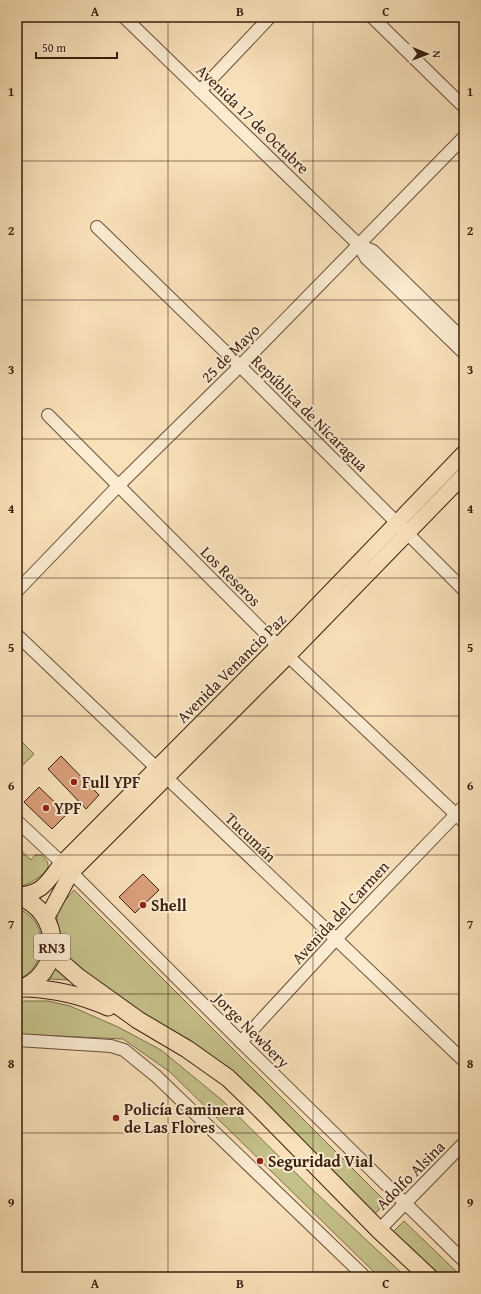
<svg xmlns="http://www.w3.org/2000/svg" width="481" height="1294" font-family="'Gentium Book Plus',serif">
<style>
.green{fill:#c4c08a;stroke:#7f6f4c}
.building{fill:#d99f7b;stroke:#3a1e0f}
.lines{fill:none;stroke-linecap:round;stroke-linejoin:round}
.minor-casing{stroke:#6a4e39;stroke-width:14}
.major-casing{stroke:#3a1e0f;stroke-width:17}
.highway-casing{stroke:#3a1e0f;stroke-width:19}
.minor{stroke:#faebd1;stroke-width:12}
.major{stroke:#f8e0b8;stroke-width:15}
.highway{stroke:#f8e0b8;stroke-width:17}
.grid{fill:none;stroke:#3a1e0f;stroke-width:1;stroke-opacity:0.55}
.poi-dot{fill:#8f2418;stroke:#faebd1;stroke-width:1.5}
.labels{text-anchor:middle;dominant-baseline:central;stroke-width:4;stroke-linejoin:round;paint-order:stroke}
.shield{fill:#faebd1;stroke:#745c49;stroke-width:1}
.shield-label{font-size:15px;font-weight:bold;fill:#3a1e0f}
.street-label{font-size:16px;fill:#3a1e0f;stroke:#faebd1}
.poi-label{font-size:16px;font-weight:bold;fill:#3a1e0f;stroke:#faebd1;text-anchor:start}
.neatline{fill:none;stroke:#3a1e0f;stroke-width:1.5}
.grid-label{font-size:13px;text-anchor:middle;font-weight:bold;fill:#3a1e0f}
</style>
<rect width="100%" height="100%" fill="#f8e0b8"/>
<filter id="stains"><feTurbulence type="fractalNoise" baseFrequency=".005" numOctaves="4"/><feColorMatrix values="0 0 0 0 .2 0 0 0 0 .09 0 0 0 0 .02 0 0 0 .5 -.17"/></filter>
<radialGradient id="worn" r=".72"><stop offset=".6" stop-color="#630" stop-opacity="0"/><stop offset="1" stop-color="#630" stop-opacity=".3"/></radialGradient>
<g class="green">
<polygon points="17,737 34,754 17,771"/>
<path d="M 17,847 L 31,860 L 35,855 L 42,855 L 47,861 C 48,862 48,866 48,867 C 45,876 26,886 17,887 Z"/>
<polygon points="74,890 386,1202 374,1215 243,1084 98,984 63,955 58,940 57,928 57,910"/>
<path d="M 17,908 C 25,911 31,916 36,923 C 49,943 39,972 17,980 Z"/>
<polygon points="54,967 70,980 49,979"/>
<polygon points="24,1001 48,1001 70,1006 118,1027 161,1050 223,1101 315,1192 406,1277 379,1277 170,1072 123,1039 17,1034 17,1005"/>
<polygon points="404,1221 462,1277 439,1277 393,1232"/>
</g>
<g class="building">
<polygon points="61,756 99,795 86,809 48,769"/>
<polygon points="39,787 67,814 52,829 24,802"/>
<polygon points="143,874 159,890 135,913 119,897"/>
</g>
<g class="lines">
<g class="minor-casing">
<g id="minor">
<polyline points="124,17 359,245 366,258 464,353"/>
<polyline points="372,17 464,107"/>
<polyline points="200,91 270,17"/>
<polyline points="97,227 240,366 464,590"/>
<polyline points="359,245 373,251 464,340"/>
<polyline points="48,415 288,656 464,822"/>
<polyline points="17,591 118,486 240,366 464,137"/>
<polyline points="17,635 464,1061"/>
<polyline points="17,821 62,863 241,1042 464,1261"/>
<polyline points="17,1040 111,1046 124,1050 156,1076 365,1277"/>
<polyline points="241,1042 336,939 464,806"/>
<polyline points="379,1230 464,1143"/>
</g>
</g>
<g class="major-casing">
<g id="major">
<path d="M 17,895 C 43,894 47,882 62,863 L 278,646 L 464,453"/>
<polyline points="46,919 71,873 288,656 464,475"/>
</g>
</g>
<g class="highway-casing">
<g id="highway">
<path d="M 17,896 C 64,911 64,976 17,990"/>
<polyline points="52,947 61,962 78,977 138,1020 187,1049 228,1078 255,1104 379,1230 429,1277"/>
<path d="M 25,988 C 55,989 81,995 108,1007"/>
</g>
</g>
<use href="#minor" class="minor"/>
<use href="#major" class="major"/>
<use href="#highway" class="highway"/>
</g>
<path class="grid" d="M 168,17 L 168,1277M 313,17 L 313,1277M 17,161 L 464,161M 17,300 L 464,300M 17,439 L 464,439M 17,578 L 464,578M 17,716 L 464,716M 17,855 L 464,855M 17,994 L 464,994M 17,1133 L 464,1133"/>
<g class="poi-dot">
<circle cx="74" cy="782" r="4"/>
<circle cx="46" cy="808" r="4"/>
<circle cx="143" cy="905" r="4"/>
<circle cx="116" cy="1118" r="4"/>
<circle cx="260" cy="1161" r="4"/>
</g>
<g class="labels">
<rect class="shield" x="34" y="934" width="36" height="26" rx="3"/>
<g class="shield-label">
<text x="52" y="947">RN3</text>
</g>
<g class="street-label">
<text transform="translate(253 119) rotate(44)">Avenida 17 de Octubre</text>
<text transform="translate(230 353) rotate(-45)">25 de Mayo</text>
<text transform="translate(310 413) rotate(45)">República de Nicaragua</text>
<text transform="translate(231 576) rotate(45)">Los Reseros</text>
<text transform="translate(231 668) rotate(-45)">Avenida Venancio Paz</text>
<text transform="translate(251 837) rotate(44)">Tucumán</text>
<text transform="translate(340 912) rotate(-47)">Avenida del Carmen</text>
<text transform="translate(252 1030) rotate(45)">Jorge Newbery</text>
<text transform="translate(410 1175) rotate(-45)">Adolfo Alsina</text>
</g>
<g class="poi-label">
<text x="82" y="782">Full YPF</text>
<text x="54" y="808">YPF</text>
<text x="151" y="905">Shell</text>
<text x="124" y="1109">Policía Caminera<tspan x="124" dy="18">de Las Flores</tspan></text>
<text x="268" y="1161">Seguridad Vial</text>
</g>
</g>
<rect width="481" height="1294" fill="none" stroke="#f8e0b8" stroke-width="44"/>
<g transform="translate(427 54) rotate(91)" stroke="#faebd1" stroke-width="3" paint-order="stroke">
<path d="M0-3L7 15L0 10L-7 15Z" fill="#3a1e0f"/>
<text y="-6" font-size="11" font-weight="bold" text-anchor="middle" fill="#3a1e0f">N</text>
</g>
<path d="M36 52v6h81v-6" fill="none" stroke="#3a1e0f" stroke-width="2"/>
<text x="42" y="52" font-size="12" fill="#3a1e0f" stroke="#faebd1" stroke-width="3" paint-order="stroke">50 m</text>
<rect x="22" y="22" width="437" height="1250" class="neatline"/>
<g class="grid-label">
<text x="95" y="16">A</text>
<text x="240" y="16">B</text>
<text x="386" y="16">C</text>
<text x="11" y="96">1</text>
<text x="470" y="96">1</text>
<text x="11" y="235">2</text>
<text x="470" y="235">2</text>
<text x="11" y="374">3</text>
<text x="470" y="374">3</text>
<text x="11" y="513">4</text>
<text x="470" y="513">4</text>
<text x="11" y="652">5</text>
<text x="470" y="652">5</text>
<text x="11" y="790">6</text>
<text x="470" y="790">6</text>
<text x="11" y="929">7</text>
<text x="470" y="929">7</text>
<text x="11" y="1068">8</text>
<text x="470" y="1068">8</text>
<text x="11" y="1207">9</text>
<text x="470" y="1207">9</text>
<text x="95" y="1288">A</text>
<text x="240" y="1288">B</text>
<text x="386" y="1288">C</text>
</g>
<rect width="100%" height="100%" filter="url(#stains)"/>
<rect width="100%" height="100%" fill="url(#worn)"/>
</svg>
